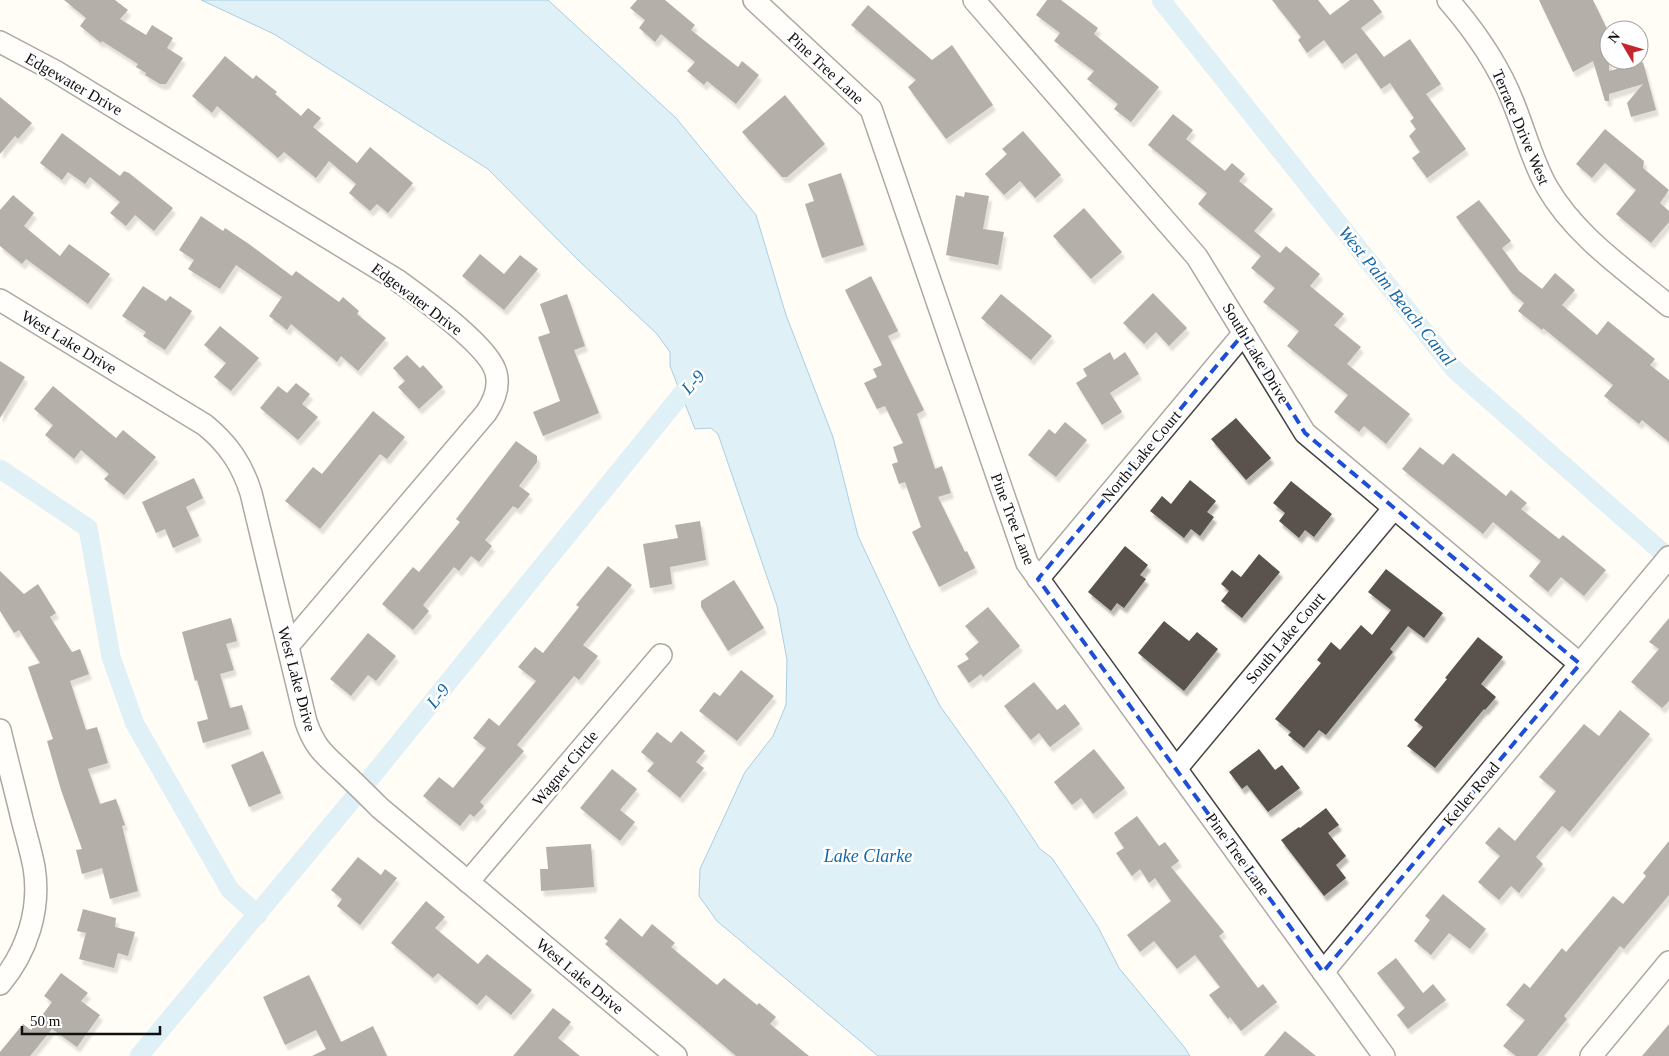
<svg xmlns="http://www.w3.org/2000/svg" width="1669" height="1056" font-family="'Times New Roman',serif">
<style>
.water{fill:#b9e0f7;stroke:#3f96cf}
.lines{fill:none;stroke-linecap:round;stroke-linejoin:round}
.canal{stroke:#b9e0f7;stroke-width:19}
.building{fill:#5a524d;filter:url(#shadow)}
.street-casing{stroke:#444;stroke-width:24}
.street{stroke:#fff;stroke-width:21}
.marked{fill:none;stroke:#1d4ed8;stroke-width:4;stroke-dasharray:10 6;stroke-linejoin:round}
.labels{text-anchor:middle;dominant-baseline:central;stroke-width:5;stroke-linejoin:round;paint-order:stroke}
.street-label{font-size:16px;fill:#111;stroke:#fff}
.water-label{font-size:18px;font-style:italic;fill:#1768a6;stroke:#fff}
</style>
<defs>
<filter id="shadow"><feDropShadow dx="3" dy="5.5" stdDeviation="1" flood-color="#0004"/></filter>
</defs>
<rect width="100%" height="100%" fill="#fffdf5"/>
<polygon class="water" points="201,0 548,0 676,118 756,215 786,315 833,437 858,536 911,649 940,706 1006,798 1040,849 1052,858 1098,927 1119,968 1185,1048 1190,1056 878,1056 717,921 699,896 700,869 745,772 773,736 786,705 787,660 777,606 718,434 711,428 695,429 670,366 670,352 657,334 578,260 488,169 274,34"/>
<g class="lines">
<g class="canal">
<polyline points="1161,0 1455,370 1669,558"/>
<polyline points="0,469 88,528 111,657 135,724 230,890 258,915"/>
<polyline points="139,1056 377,770 681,395 697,378"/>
</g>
</g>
<g class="building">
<polygon points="64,0 115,0 128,10 120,19 146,35 152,25 173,38 167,48 183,58 166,84 160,84 145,75 146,73 136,67 138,64 102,41 101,43 80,26 86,18"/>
<polygon points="637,0 665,0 695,25 691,30 738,67 742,61 759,75 736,104 707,81 704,85 687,71 695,62 661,34 655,42 639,28 645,20 630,8"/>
<polygon points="1047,0 1061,0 1098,28 1094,34 1159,87 1131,122 1114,109 1118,104 1087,79 1094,71 1054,41 1060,33 1036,15"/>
<polygon points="1272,0 1318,0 1330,15 1350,0 1373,0 1382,12 1361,28 1384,57 1410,39 1441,84 1426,94 1466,149 1427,178 1412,158 1420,152 1409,136 1416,129 1410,121 1414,118 1390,83 1381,89 1356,53 1342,64 1324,40 1307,53 1298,40 1301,37"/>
<polygon points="1539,0 1593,0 1609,33 1609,71 1643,62 1656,110 1631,117 1627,103 1643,84 1609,94 1609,101 1605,101 1593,61 1573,72"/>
<polygon points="868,5 932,60 952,45 993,105 946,139 908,87 916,80 851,25"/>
<polygon points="225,56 253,79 256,75 277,92 275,94 301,116 308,108 321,118 313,127 357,163 370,147 413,183 388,213 377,204 370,211 349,193 356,184 329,161 316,178 284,152 278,158 217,106 212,113 192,96"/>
<polygon points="785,95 825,144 787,177 782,177 742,132"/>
<polygon points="0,97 32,123 18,139 15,136 0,154"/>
<polygon points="1173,114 1193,130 1186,139 1225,171 1232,163 1245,174 1239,181 1273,209 1254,231 1280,253 1286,246 1320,274 1310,286 1344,314 1334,325 1361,347 1347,364 1410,414 1386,444 1364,426 1359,432 1334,412 1348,395 1287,346 1299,331 1263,302 1275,288 1251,268 1261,256 1198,204 1207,193 1148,145"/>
<polygon points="1605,129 1644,161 1643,168 1669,190 1660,203 1669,211 1669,222 1651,243 1616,214 1636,190 1605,163 1592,178 1576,164"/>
<polygon points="1023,131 1061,175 1035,198 1020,181 1004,195 985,174 1007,154 1002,149"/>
<polygon points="62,133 120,176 124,171 129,173 173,208 154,231 135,215 126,226 110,213 120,202 90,177 85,184 68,172 62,180 40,163"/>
<polygon points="841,173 864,245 822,258 805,204 814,201 808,184"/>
<polygon points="965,192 989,196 983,229 1004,232 998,265 946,255 956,195 964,197"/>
<polygon points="13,195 34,213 24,226 60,256 69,244 110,274 88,304 26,259 22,264 0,246 0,210"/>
<polygon points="1479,200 1511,241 1502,248 1519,271 1542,289 1555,273 1575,290 1562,305 1597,335 1608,321 1655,359 1650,365 1669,380 1669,442 1642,420 1639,424 1604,396 1613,385 1543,328 1542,330 1518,311 1524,303 1512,293 1456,217"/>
<polygon points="1084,208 1122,252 1091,279 1053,236"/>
<polygon points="201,216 223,231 225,228 249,244 292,276 296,271 339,302 343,297 359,311 357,314 386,338 358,371 341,356 337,362 291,324 287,330 269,316 282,297 236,265 220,289 188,269 194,260 179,250"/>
<polygon points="480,254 504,274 520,255 538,269 504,310 462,276"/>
<polygon points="871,276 898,331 888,336 924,410 917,414 935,469 942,466 951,493 938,497 965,552 967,551 975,568 939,587 912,532 921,527 905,482 899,484 892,464 898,462 893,447 903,443 885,406 877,409 864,383 877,377 873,369 882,365 845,290"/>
<polygon points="143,286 166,301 170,296 192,311 165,350 143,336 146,332 122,316"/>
<polygon points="1153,293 1187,328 1169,346 1156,332 1144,344 1123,323"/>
<polygon points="567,294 585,346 574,350 599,413 543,436 533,412 560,401 538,337 550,333 540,304"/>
<polygon points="1001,294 1052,336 1031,360 981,318"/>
<polygon points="220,326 259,358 231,391 214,377 226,363 204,345"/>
<polygon points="1110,352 1114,360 1125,352 1139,374 1110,393 1122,412 1102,425 1076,383 1087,376 1083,369"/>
<polygon points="407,355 420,368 423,365 443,387 419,409 398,387 405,381 393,368"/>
<polygon points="0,361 25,377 0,418"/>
<polygon points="296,383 310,394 302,404 318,417 298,440 260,408 278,386 287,393"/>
<polygon points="53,386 116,438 123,430 156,457 124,495 104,479 109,474 81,450 74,459 45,435 53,425 34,409"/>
<polygon points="373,411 405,437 387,459 380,454 320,529 285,501 313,467 322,474"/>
<polygon points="1236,418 1271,458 1246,480 1211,439"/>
<polygon points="1065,422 1087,440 1056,477 1028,455 1049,429 1055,434"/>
<polygon points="516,441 537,456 537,462 519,486 530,494 518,509 513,506 485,540 492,546 479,562 471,556 459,571 454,567 423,605 429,611 413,630 382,604 413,567 419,572 460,522 456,519"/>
<polygon points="1420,447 1443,465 1453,453 1506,496 1511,490 1527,503 1521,509 1559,539 1563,535 1606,570 1584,596 1561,577 1548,592 1529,576 1541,561 1493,522 1483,534 1402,469"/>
<polygon points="194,478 203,498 186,507 199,536 173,548 165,529 156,533 142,502"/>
<polygon points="1190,480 1216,501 1207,512 1214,517 1200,536 1191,529 1184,538 1150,511 1162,496 1171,504"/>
<polygon points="1291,481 1332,514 1314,537 1305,530 1299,538 1279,521 1285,513 1273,503"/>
<polygon points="700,521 706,560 670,567 672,584 650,588 643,544 678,538 675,525"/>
<polygon points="1125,546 1148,565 1140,575 1146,579 1124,608 1117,603 1111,611 1088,592"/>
<polygon points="1259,554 1280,572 1242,618 1221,601 1229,591 1221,584 1232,570 1241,577"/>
<polygon points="608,566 632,585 583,645 598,656 579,680 574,676 517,745 524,751 480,802 484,806 474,817 470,814 460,826 423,796 439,777 453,788 486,748 473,738 489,718 499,726 536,681 518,667 535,647 543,653 579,607 576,605"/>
<polygon points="1386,569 1443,613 1424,638 1408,626 1390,649 1393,652 1326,735 1319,730 1304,748 1288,735 1291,732 1275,719 1321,663 1317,660 1331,642 1340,650 1361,625 1372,635 1391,610 1368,592"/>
<polygon points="0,571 24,594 38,584 56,613 50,617 72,652 80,649 89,674 70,681 86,730 97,727 108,763 88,769 100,804 116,799 125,825 122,826 138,891 110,899 102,868 82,874 76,850 82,849 61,790 47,741 53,739 28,667 40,663 19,630 14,633 0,611"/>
<polygon points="734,580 764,628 728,651 701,607 701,601"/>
<polygon points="988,607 1020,646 983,677 981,674 969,683 957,666 969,659 965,654 979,642 965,626"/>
<polygon points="231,618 237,641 226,644 234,670 220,674 230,708 242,705 249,729 203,743 197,722 208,719 197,680 195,681 182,632"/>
<polygon points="1669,618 1669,701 1662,708 1631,682 1659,649 1649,642"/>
<polygon points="1164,621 1189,641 1197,632 1218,649 1184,691 1138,653"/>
<polygon points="368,633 396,656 376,681 368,675 351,696 330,679"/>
<polygon points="1478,637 1503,657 1481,684 1496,697 1485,710 1484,709 1435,768 1407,746 1423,727 1414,720 1447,679 1445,678"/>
<polygon points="741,670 774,696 737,741 699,711 714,692 720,696"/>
<polygon points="1034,682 1057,710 1065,704 1080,724 1050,747 1039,733 1031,740 1004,706"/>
<polygon points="1620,710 1650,734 1570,832 1562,826 1536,857 1543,864 1519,893 1511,886 1499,900 1478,882 1500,856 1485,843 1499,827 1515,841 1556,791 1539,777 1584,724 1599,736"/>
<polygon points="681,731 705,751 696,762 704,768 680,798 647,771 654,763 641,752 657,732 671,743"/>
<polygon points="1094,749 1125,788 1093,814 1081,798 1072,805 1054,782"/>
<polygon points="1259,749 1275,770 1282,765 1300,788 1268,812 1247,785 1242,789 1229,772"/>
<polygon points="263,751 281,793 249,807 231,765"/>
<polygon points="612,769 637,789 620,810 635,822 620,841 580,808"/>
<polygon points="1326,808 1339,825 1328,833 1346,856 1336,865 1346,878 1324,896 1281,840 1299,827 1300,828"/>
<polygon points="1137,816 1159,846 1165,842 1179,861 1171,867 1224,932 1219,936 1258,988 1263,984 1277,1002 1241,1031 1230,1017 1228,1019 1209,995 1220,987 1195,955 1177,969 1154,941 1140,952 1127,935 1171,901 1155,878 1149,883 1140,869 1132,876 1116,853 1124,848 1114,833"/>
<polygon points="1669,841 1669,895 1624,949 1620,946 1564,1016 1567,1019 1537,1056 1516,1056 1503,1046 1525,1020 1506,1005 1524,983 1530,988 1562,948 1566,952 1613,896 1623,904 1646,876 1643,873"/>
<polygon points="591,844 594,887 541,891 540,869 548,869 546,847"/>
<polygon points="358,857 381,875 385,869 397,878 360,925 337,906 342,899 331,890"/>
<polygon points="1443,894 1486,929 1470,949 1449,933 1431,955 1414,941 1430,920 1425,916"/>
<polygon points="426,901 445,917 435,928 478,964 487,954 532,990 511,1015 486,995 477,1005 438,973 433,978 391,943"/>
<polygon points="83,909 116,918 115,927 135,932 128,956 118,953 114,968 79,959 86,933 77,931"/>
<polygon points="620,918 642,937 652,924 675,943 671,947 717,985 724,978 757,1005 759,1003 776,1017 770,1024 809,1056 736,1056 605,944 608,941 604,938"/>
<polygon points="1396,958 1423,993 1433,984 1446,1000 1408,1029 1397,1015 1405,1008 1377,973"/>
<polygon points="61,973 88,993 81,1001 100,1015 77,1047 52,1029 30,1056 0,1056 0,1052 23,1024 31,1030 52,1002 44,996"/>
<polygon points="309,975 341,1042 373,1026 387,1056 312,1056 326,1049 316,1030 285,1045 263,997"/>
<polygon points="553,1008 571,1022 558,1038 580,1056 513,1056"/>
<polygon points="1669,1024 1669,1056 1642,1056"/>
<polygon points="1285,1031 1316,1056 1264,1056"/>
</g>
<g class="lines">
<g class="street-casing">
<g id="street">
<polyline points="754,0 871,109 1027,563 1384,1056"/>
<polyline points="974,0 1197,257 1305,433 1580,664"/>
<path d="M 1448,0 C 1475,31 1498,64 1513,102 C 1525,131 1532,161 1547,187 C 1575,236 1627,271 1669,306"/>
<path d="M 0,42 L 55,71 L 397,280 C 420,297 490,346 496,373 C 500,388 494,401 486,413 L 288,646"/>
<path d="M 0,300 L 205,425 C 228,444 242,464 251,493 L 306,722 C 315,748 324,754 343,772 C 356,784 368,796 380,808 L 676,1056"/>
<polyline points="1038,579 1244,333"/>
<path d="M 0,730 C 7,760 15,789 22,819 C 26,835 31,851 34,867 C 41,909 27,952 0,984"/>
<polyline points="1176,769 1394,508"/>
<polyline points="468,882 661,655"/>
<polyline points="1323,972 1669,557"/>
<polyline points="1591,1056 1669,962"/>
</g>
</g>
<use href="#street" class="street"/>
</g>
<path d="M0 0H1669V1056H0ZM 1244,333 L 1305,433 L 1580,664 L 1323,972 L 1038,579 Z" fill="#fffdf5" fill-opacity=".55" fill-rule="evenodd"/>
<path class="marked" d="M 1244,333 L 1305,433 L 1580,664 L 1323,972 L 1038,579 Z"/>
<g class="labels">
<g class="street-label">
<text transform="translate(826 68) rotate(43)">Pine Tree Lane</text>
<text transform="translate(74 84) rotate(30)">Edgewater Drive</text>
<text transform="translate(1521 127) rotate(67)">Terrace Drive West</text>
<text transform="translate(417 299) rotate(37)">Edgewater Drive</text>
<text transform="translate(69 342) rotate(31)">West Lake Drive</text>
<text transform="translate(1256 353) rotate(59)">South Lake Drive</text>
<text transform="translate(1141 456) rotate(-50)">North Lake Court</text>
<text transform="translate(1013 519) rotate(69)">Pine Tree Lane</text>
<text transform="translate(1285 638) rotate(-50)">South Lake Court</text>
<text transform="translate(297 679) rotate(75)">West Lake Drive</text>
<text transform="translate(565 768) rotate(-50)">Wagner Circle</text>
<text transform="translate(1471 794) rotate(-50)">Keller Road</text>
<text transform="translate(1238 854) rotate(54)">Pine Tree Lane</text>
<text transform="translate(580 976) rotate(40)">West Lake Drive</text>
</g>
<g class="water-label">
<text transform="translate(1397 296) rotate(51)">West Palm Beach Canal</text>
<text transform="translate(693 382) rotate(-48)">L-9</text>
<text transform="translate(438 696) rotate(-51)">L-9</text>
<text x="868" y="856">Lake Clarke</text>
</g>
</g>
<g transform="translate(1624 45) rotate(308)"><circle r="24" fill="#ffffff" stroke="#a0a0a0"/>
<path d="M0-4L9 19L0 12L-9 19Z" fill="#c4262e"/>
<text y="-8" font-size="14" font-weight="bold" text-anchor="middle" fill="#111111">N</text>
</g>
<path d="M22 1026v8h138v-8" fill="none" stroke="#111111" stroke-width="2.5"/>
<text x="30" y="1026" font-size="15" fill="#111111" stroke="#ffffff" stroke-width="4" paint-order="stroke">50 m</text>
</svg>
